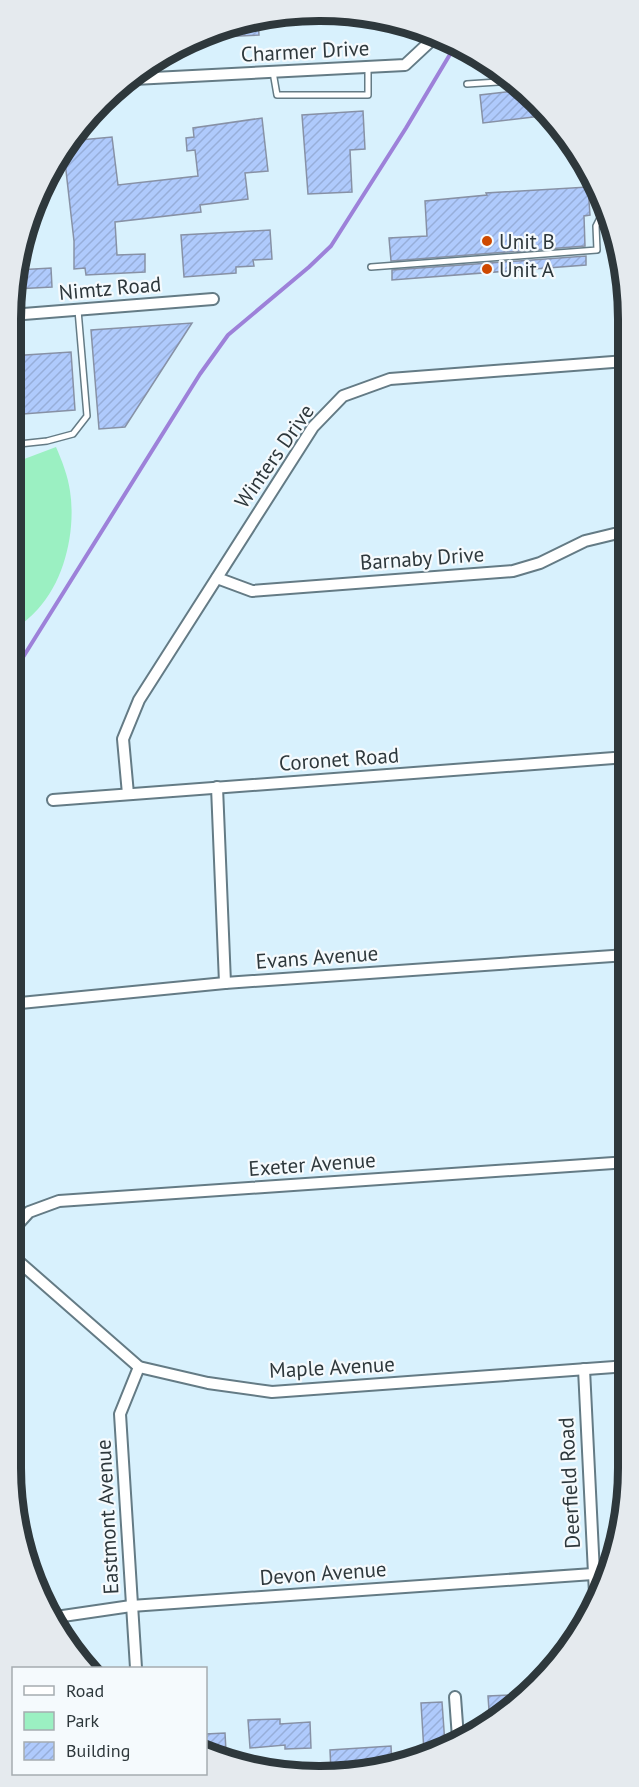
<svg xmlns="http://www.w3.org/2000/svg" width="639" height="1787" font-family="'PT Sans',sans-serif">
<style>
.green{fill:#9bf0c2}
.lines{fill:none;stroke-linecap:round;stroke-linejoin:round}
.stream{stroke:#9d81d9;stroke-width:4}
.building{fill:url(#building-hatch);stroke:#8791a5;stroke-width:1.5}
.lane-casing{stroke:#647b85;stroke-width:8}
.street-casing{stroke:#647b85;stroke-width:14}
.lane{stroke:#fff;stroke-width:5}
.street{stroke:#fff;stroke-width:10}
.poi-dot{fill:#ce4900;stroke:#f5fafd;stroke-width:2}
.labels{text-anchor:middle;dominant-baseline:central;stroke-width:4.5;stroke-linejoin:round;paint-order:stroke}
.street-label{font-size:21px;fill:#2e383c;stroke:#f5fafd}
.poi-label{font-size:21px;fill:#2e383c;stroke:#f5fafd;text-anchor:start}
.rim{fill:none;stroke:#2e383c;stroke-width:8}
</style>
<defs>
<pattern id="building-hatch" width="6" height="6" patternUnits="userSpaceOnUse" patternTransform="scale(1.5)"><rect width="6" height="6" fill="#afcafc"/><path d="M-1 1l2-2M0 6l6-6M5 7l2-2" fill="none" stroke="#97aed9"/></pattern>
</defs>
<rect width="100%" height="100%" fill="#d8f1fd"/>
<path class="green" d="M 56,447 C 62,461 68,476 70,491 C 76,530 65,580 38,609 C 30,618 20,625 11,633 L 11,464 Z"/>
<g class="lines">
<polyline class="stream" points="10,678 200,374 228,335 309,267 331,246 406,128 455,46"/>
</g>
<g class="building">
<polygon points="258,20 259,35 218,37 217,34"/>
<polygon points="523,90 551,115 483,123 480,95"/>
<polygon points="363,111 365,149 350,150 352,192 308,194 302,115"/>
<polygon points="262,118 268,171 245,173 248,199 200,205 201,212 115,222 117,255 145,254 145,272 86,275 85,268 74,269 74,241 64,153 69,141 112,137 118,185 198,176 195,150 187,151 186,138 194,137 193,128"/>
<polygon points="588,187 590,215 584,216 585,246 391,261 389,238 427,236 425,201 487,195 486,193"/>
<polygon points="270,230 272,259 253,260 254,266 236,267 236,273 184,277 181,235"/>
<polygon points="586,256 586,265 392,280 392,270"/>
<polygon points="51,268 52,287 15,289 17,270"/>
<polygon points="192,323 125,427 99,429 91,330"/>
<polygon points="71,352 75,410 10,415 10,356"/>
<polygon points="512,1695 512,1705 490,1725 488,1696"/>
<polygon points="442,1702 445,1744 424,1752 421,1703"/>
<polygon points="280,1719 280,1724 310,1722 311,1748 285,1749 285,1745 250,1748 248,1720"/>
<polygon points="225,1733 226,1751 213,1751 206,1749 206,1734"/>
<polygon points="391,1746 392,1766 380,1770 331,1772 330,1750"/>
</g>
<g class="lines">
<g class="lane-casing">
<g id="lane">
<polyline points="273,72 277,95 368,95 368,68"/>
<polyline points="467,84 512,81"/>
<polyline points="371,267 597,250 596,226 601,216 606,214"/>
<polyline points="10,445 47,441 73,434 87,416 78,310"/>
</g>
</g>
<g class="street-casing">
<g id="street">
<polyline points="134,79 405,65 435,37"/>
<polyline points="11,315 213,299"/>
<polyline points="217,578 252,591 513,571 540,563 585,541 614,534 626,533"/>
<polyline points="217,787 225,983"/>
<polyline points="128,794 123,739 139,700 313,427 343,396 390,379 626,361"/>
<polyline points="53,800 627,757"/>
<polyline points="10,1004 225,983 627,955"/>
<polyline points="10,1233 29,1212 59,1201 628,1162"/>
<polyline points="10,1254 139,1367 208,1383 272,1392 628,1366"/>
<polyline points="584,1369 595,1594"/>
<polyline points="56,1617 131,1606 593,1574"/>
<polyline points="136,1668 120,1414 139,1367"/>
<polyline points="455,1697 458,1738"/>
</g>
</g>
<use href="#lane" class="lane"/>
<use href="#street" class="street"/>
</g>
<g class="poi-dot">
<circle cx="487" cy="241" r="6"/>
<circle cx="487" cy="269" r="6"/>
</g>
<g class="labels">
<g class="street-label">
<text transform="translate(305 51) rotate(-3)">Charmer Drive</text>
<text transform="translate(110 288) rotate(-5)">Nimtz Road</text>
<text transform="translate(274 456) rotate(-55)">Winters Drive</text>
<text transform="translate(422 558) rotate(-4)">Barnaby Drive</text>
<text transform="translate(339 759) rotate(-4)">Coronet Road</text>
<text transform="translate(317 957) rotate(-4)">Evans Avenue</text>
<text transform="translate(312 1164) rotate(-4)">Exeter Avenue</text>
<text transform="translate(332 1367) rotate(-3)">Maple Avenue</text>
<text transform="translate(569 1483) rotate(-93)">Deerfield Road</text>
<text transform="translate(107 1517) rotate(-93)">Eastmont Avenue</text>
<text transform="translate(323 1573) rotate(-4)">Devon Avenue</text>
</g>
<g class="poi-label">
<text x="499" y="241">Unit B</text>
<text x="499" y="269">Unit A</text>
</g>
</g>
<path d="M0 0H639V1787H0ZM319 21H320A298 298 0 0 1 618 319V1468A298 298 0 0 1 320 1766H319A298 298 0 0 1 21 1468V319A298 298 0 0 1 319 21Z" fill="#e5eaee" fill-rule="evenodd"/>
<path class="rim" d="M319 21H320A298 298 0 0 1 618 319V1468A298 298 0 0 1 320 1766H319A298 298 0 0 1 21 1468V319A298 298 0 0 1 319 21Z"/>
<rect x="12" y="1667" width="195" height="108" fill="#f5fafd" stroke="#a5acb0" stroke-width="1.5"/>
<rect x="24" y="1686" width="30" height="9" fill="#ffffff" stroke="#a5acb0" stroke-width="1.5"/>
<text x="66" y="1697" font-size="18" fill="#2e383c">Road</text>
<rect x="24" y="1712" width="30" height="18" fill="#9bf0c2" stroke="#a5acb0" stroke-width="1.5"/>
<text x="66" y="1727" font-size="18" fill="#2e383c">Park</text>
<rect x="24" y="1742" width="30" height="18" fill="url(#building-hatch)" stroke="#a5acb0" stroke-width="1.5"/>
<text x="66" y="1757" font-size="18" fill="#2e383c">Building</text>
</svg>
